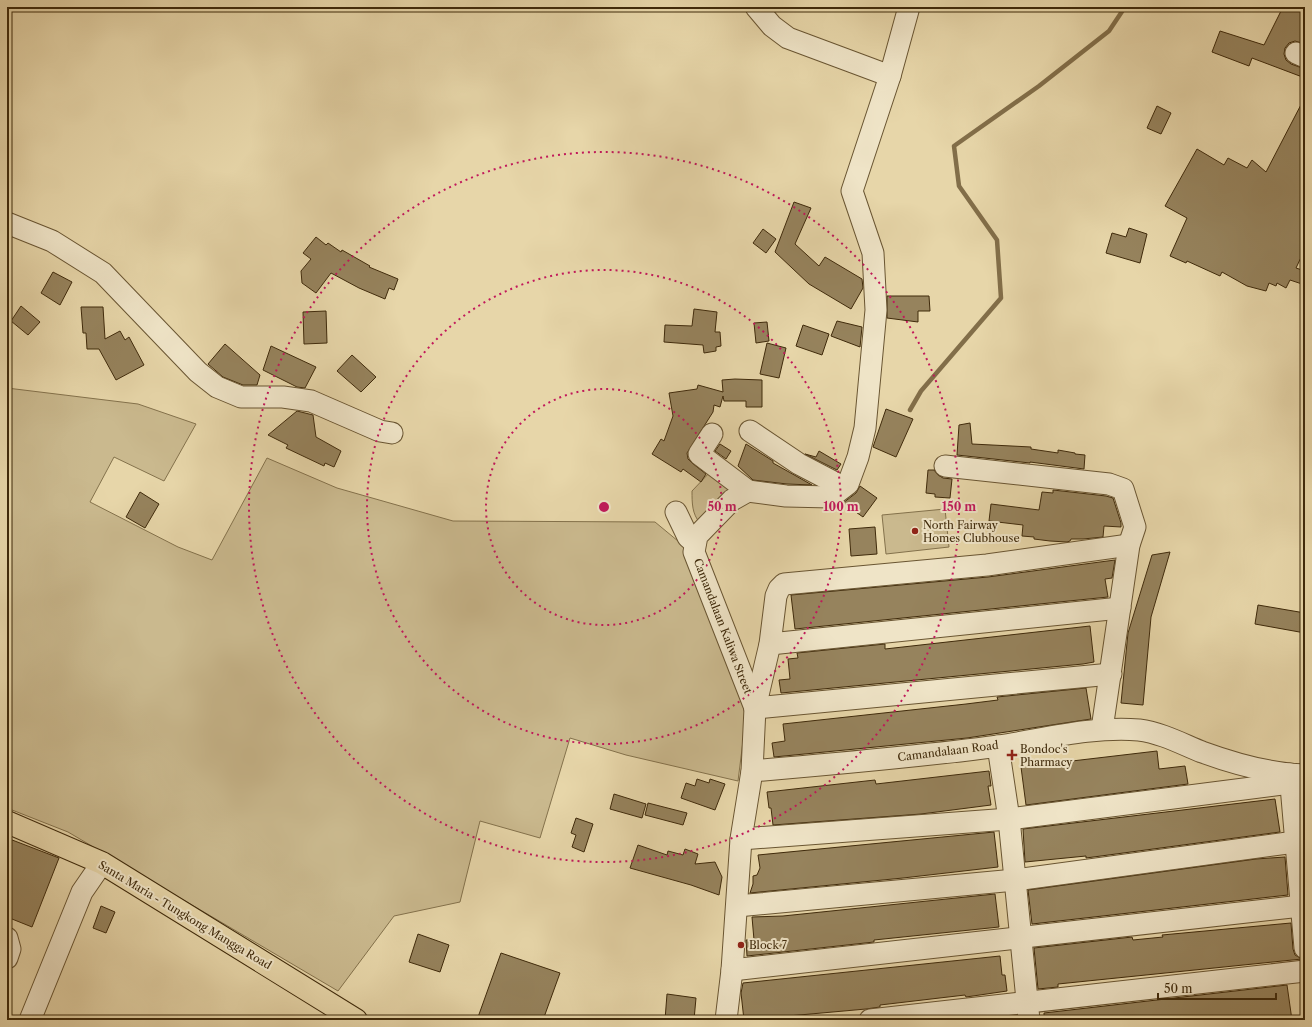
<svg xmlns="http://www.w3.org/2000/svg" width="1312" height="1027" font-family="'Libre Caslon Text',serif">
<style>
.green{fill:#cab98e;stroke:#84724c}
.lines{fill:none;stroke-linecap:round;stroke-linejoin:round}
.stream{stroke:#826e49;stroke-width:4.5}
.building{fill:#96835d;stroke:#3f2a0b}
.minor-casing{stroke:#695532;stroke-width:23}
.major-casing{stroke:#3f2a0b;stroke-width:24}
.minor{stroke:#efe4c7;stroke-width:21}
.major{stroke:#e7d6a9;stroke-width:22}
.ring{fill:none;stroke:#c2185b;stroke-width:2;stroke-dasharray:2 4}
.poi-dot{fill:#8f2418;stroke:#efe4c7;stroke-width:1.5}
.labels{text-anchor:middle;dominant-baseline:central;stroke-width:4;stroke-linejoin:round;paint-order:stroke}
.poi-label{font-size:11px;fill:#3f2a0b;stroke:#efe4c7;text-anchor:start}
.street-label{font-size:11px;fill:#3f2a0b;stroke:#efe4c7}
.centre{fill:#c2185b;stroke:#efe4c7;stroke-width:2}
.ring-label{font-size:12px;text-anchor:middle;font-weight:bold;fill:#c2185b;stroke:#efe4c7;stroke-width:4;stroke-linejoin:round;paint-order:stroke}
</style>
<rect width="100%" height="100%" fill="#e7d6a9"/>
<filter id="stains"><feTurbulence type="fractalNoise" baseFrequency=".005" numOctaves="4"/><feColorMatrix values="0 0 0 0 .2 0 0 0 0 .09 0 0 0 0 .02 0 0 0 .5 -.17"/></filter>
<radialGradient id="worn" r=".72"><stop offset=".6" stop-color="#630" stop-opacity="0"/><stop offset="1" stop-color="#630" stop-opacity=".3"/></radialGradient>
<g class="green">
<polygon points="7,388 138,404 196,424 164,481 114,457 90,502 178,547 212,560 267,458 337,488 453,521 655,522 684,546 747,709 738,781 626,755 570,738 540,838 480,821 460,902 394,916 338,991 68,832 7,808"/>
<path d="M 711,471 L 733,486 L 700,523 C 692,514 692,503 692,491 Z"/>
<polygon points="945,509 949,547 886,554 882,515"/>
</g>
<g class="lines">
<polyline class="stream" points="910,410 921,391 1001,298 997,240 959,186 954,146 1039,86 1109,31 1125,7"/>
</g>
<g class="building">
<polygon points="1283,7 1305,7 1305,44 1295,41 1289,43 1285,48 1284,54 1286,60 1291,64 1305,69 1305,78 1252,58 1249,66 1212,52 1220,31 1264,45"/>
<polygon points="1305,97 1305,249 1296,268 1305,271 1305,285 1290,280 1286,288 1277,283 1276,286 1269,283 1266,291 1247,286 1222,272 1220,276 1187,261 1186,263 1170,256 1187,218 1165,206 1197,149 1224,165 1228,158 1247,168 1252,160 1266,172"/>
<polygon points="1157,106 1171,113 1161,134 1147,128"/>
<polygon points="794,202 811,208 795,244 819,266 825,257 862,279 863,288 851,309 809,284 775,252"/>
<polygon points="1129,228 1147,234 1140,263 1106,253 1112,233 1126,237"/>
<polygon points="763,229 776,239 766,253 753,243"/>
<polygon points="316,237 326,245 328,243 341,252 342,250 370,266 369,267 398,279 394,290 389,288 385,299 359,288 331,273 316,293 302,283 301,271 311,259 303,253"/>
<polygon points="53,272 72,282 60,305 41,293"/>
<polygon points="887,296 929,296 930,311 918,311 918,322 887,318"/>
<polygon points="21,306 40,322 28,335 11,321"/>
<polygon points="81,307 103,307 105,339 120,331 125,340 129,337 144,365 116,380 99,349 87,349 86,333 83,333"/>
<polygon points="694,309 717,312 715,332 720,332 721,346 716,347 716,351 704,353 703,345 664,342 665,325 692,326"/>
<polygon points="326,311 327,343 304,344 303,312"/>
<polygon points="837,321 862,327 860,347 831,336"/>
<polygon points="767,322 769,341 756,343 754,323"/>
<polygon points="803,325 829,334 822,355 796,346"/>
<polygon points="767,343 786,348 779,378 760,374"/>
<polygon points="225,344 260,375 257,385 243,385 223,377 208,364"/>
<polygon points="271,346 316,367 305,388 297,387 263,370"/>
<polygon points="352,355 376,377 361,392 337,371"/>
<polygon points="735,379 762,380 762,407 746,407 746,401 724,401 723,396 720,407 714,405 713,412 687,453 688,459 692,463 706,474 701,482 683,469 681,472 652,454 661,439 664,441 673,416 669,393 697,389 698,385 723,392 722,380"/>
<polygon points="886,409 913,419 896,457 873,447"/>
<polygon points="297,411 313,415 316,437 341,451 334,467 325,463 324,466 286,448 288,445 268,435"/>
<polygon points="970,423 972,444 1031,447 1031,449 1058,453 1058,450 1075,453 1075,454 1085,455 1084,469 1030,462 1030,463 957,455 959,425"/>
<polygon points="720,444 731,451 726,459 715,451"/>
<polygon points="746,444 773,461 773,463 812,485 787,484 753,480 738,466"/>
<polygon points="819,451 841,464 837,470 805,454 816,457"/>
<polygon points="928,470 934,470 938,475 943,478 952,479 950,498 935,497 935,494 926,493"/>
<polygon points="860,486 877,498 863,517 843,503 856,493"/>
<polygon points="1053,490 1106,496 1113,498 1121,523 1121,527 1104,526 1103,537 1083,539 1071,539 1070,541 1067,542 1050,541 1034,539 1034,537 1022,536 1023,525 989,521 991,504 1039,510 1042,492 1053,493"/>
<polygon points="140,492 159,504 145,528 126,517"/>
<polygon points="875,527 877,554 851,556 849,529"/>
<polygon points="1170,552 1151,617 1143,705 1121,703 1128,633 1152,555"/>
<polygon points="1115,560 1112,578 1105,579 1108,597 795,629 791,595 988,577"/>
<polygon points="1258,605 1305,613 1305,633 1255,624"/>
<polygon points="1090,626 1094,662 1083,664 781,693 779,680 790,679 788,659 798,658 797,653 885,644 885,649"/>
<polygon points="1086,688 1091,719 967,738 774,757 772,743 785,741 783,724 966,704 998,700 997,697"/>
<polygon points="1157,751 1159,769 1185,766 1188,784 1026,805 1021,767"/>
<polygon points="989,771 991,786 988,786 991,805 921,814 773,825 771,808 769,808 767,792 875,780 876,784"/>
<polygon points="697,779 709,783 710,779 725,784 715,810 681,798 686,783 695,786"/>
<polygon points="614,794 646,804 642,818 610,809"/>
<polygon points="1275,799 1280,832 1086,858 1086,856 1025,862 1023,829"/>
<polygon points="648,803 687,813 683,825 645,815"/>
<polygon points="576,818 593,824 584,852 572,847 576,835 571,833"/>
<polygon points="994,832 998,867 903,878 750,893 753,884 753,876 757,875 760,868 758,855"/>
<polygon points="7,838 59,858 32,927 7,917"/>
<polygon points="638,845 667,855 668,851 683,855 685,849 698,854 695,864 715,862 722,877 719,895 691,885 630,868"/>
<polygon points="1285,857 1288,895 1032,924 1028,890 1256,859"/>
<polygon points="995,894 999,927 874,940 874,942 747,956 746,940 754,940 752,917 783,916"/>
<polygon points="101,906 115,912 106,933 93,928"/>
<polygon points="1291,923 1293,949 1295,955 1302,959 1058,984 1058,987 1038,989 1034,948 1132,937 1133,940 1163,937 1162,935"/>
<polygon points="418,934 449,945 440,972 409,962"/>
<polygon points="501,953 560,973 543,1020 477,1020"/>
<polygon points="1000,956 1002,975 1005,975 1007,991 966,997 965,995 880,1005 880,1007 866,1009 744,1020 741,993 743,983"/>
<polygon points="1287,985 1292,1020 1173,1020 1173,1016 1138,1020 1044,1020 1044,1013"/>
<polygon points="667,994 696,998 694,1020 665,1020"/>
</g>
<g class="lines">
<g class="minor-casing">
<g id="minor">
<polyline points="756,7 772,26 788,38 890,76"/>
<polyline points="1296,53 1305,57"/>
<polyline points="7,223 52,241 103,273 198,372 217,387 241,397 283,397 311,401 380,431 392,433"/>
<polyline points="750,431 799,464 843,487"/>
<polyline points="712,434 699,454 748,491"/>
<polyline points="945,466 1109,484 1123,489 1135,527 1129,545 1102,729"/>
<polyline points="676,512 688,537 695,543"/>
<polyline points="770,644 1120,608"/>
<polyline points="755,708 694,552 697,536 732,500 748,491 786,496 831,497 848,484 858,457 865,428 876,310 873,253 852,191 890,76 909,7"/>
<polyline points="755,708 1111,674"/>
<polyline points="998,746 1009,819 1029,1020"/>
<path d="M 752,771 C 834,764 917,757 999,746 C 1045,739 1092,726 1139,730 C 1162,733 1182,744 1202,752 C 1235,764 1270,774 1305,775"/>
<polyline points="1290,774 1305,948"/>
<polyline points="741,839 1009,819 1290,783"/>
<polyline points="737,906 1015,880 1295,842"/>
<polyline points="7,938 10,949 7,958"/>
<polyline points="732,970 1301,906"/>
<polyline points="30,1020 82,892 102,863"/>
<polyline points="726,1020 732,970 741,839 752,771 755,708 770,644 776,596 779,589 784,584 987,565 1129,545"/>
<polyline points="870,1020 1305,971"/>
</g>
</g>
<g class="major-casing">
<polyline id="major" points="7,822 102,863 356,1020"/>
</g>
<use href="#minor" class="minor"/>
<use href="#major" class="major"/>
</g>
<g class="ring">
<circle cx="604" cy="507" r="118"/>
<circle cx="604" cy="507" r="237"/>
<circle cx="604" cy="507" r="355"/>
</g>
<g class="poi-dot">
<circle cx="915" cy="531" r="4"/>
<path d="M1010 749h4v4h4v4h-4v4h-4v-4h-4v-4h4z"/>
<circle cx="741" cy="945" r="4"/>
</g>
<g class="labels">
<g class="poi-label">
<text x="923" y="525">North Fairway<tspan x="923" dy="13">Homes Clubhouse</tspan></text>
<text x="1020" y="749">Bondoc's<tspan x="1020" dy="13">Pharmacy</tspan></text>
<text x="749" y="945">Block 7</text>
</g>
<g class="street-label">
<text transform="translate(723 626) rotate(69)">Camandalaan Kaliwa Street</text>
<text transform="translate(948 751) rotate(-7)">Camandalaan Road</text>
<text transform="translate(185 915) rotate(31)">Santa Maria - Tungkong Mangga Road</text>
</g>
</g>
<circle cx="604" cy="507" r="6" class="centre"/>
<g class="ring-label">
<text x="722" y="511">50 m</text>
<text x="841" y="511">100 m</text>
<text x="959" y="511">150 m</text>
</g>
<rect width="1312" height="1027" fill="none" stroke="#e7d6a9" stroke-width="24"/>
<rect x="8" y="8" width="1296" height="1011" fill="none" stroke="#3f2a0b" stroke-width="2"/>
<rect x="12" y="12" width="1288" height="1003" fill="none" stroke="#3f2a0b"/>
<path d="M1158 993v6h118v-6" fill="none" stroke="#3f2a0b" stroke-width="2"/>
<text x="1164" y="993" font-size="12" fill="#3f2a0b" stroke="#efe4c7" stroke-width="3" paint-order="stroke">50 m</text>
<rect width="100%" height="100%" filter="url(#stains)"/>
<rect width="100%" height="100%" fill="url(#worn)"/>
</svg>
